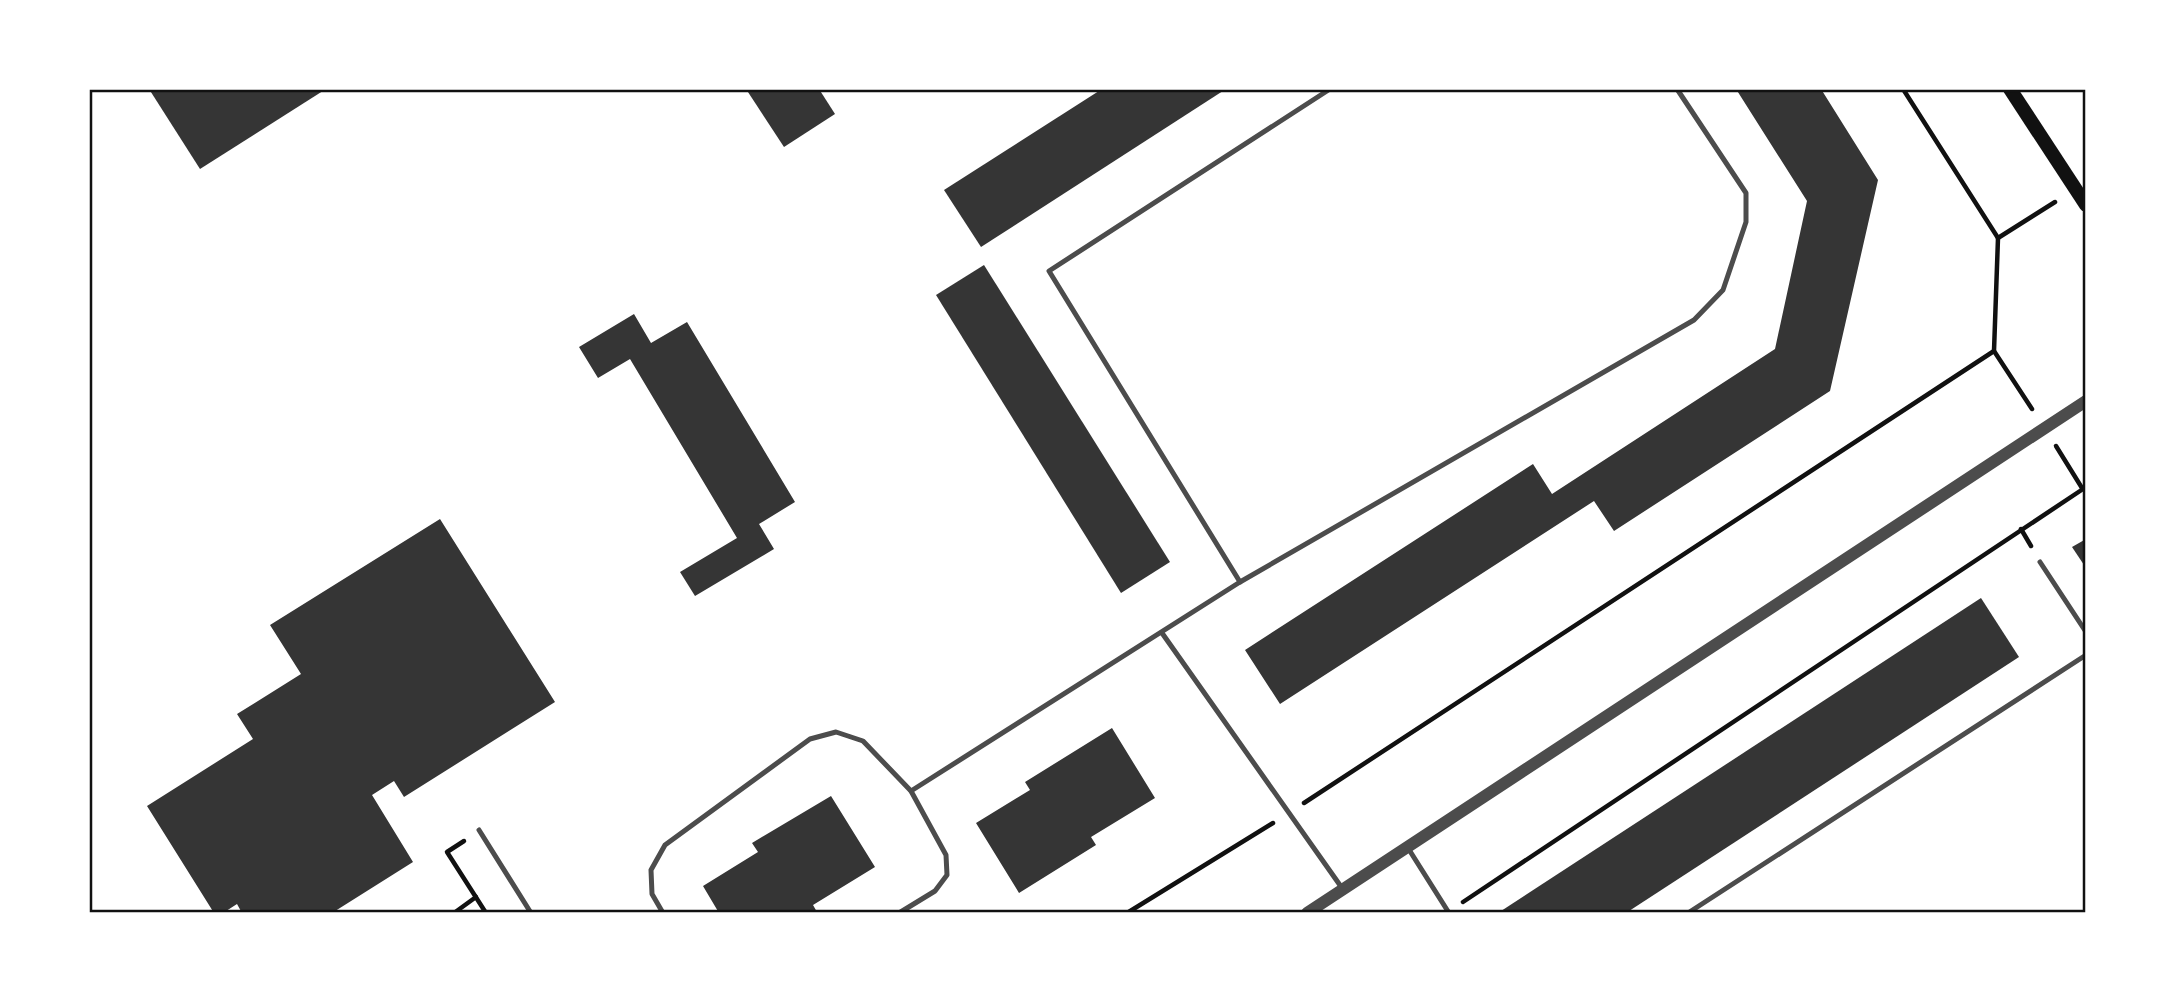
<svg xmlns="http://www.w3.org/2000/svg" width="2175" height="1002" font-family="'IBM Plex Serif',serif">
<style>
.building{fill:#353535}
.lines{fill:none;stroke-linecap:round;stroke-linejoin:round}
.path{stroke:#111;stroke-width:4.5}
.service{stroke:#4c4c4c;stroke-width:5}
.tertiary{stroke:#4c4c4c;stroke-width:12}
.secondary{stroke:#111;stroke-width:14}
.neatline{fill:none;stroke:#111;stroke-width:2.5}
</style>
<rect width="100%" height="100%" fill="#fff"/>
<g class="building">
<polygon points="149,89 326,89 200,169"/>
<polygon points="746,89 819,89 835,114 784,147"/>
<polygon points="1102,89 1226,89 981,247 944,190"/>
<polygon points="1736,89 1821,89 1878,180 1830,391 1614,531 1594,501 1280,704 1245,650 1533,464 1552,494 1775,349 1807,201"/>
<polygon points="984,265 1170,562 1121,593 936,295"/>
<polygon points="634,314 651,343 687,322 795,502 759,524 774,549 695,596 680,572 737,538 630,359 598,378 579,347"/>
<polygon points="440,519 555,702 404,797 394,781 372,795 413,862 332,913 242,913 237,904 223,913 214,913 147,806 253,739 237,714 301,674 270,625"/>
<polygon points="2086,539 2086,568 2072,547"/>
<polygon points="1981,598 2019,657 1626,913 1498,913"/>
<polygon points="1112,728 1155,798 1091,837 1096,845 1019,893 976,823 1030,790 1025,782"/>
<polygon points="831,796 875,867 813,905 817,912 816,913 719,913 703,886 758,852 752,843"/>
</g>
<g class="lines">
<g class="path">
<polyline points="1903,89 1998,238 1994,351 2032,409"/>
<polyline points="1998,238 2055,202"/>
<polyline points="2056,446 2082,488"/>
<polyline points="2021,529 2031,546"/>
<polyline points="1304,803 1994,351"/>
<polyline points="464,841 447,852 486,913"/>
<polyline points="1463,902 2086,487"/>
<polyline points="454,913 476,897"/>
<polyline points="1127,913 1273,823"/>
</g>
<g class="service">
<polyline points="2040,562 2086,632"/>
<polyline points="1240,582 1049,271 1330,89"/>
<polyline points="1162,633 1342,888"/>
<polyline points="911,791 1240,582 1694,320 1723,290 1746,222 1746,193 1677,89"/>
<polyline points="479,830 531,913"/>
<polyline points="1408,848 1449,913"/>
<polyline points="663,913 652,894 651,870 665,845 810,739 836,732 863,741 911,791 946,855 947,875 935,891 899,913"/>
<polyline points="1688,913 2086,655"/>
</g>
<polyline class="tertiary" points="1307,913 2086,401"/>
<polyline class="secondary" points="2010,89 2086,205"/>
</g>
<rect width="2175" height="1002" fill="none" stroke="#ffffff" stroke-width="182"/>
<rect x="91" y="91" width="1993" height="820" class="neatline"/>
</svg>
